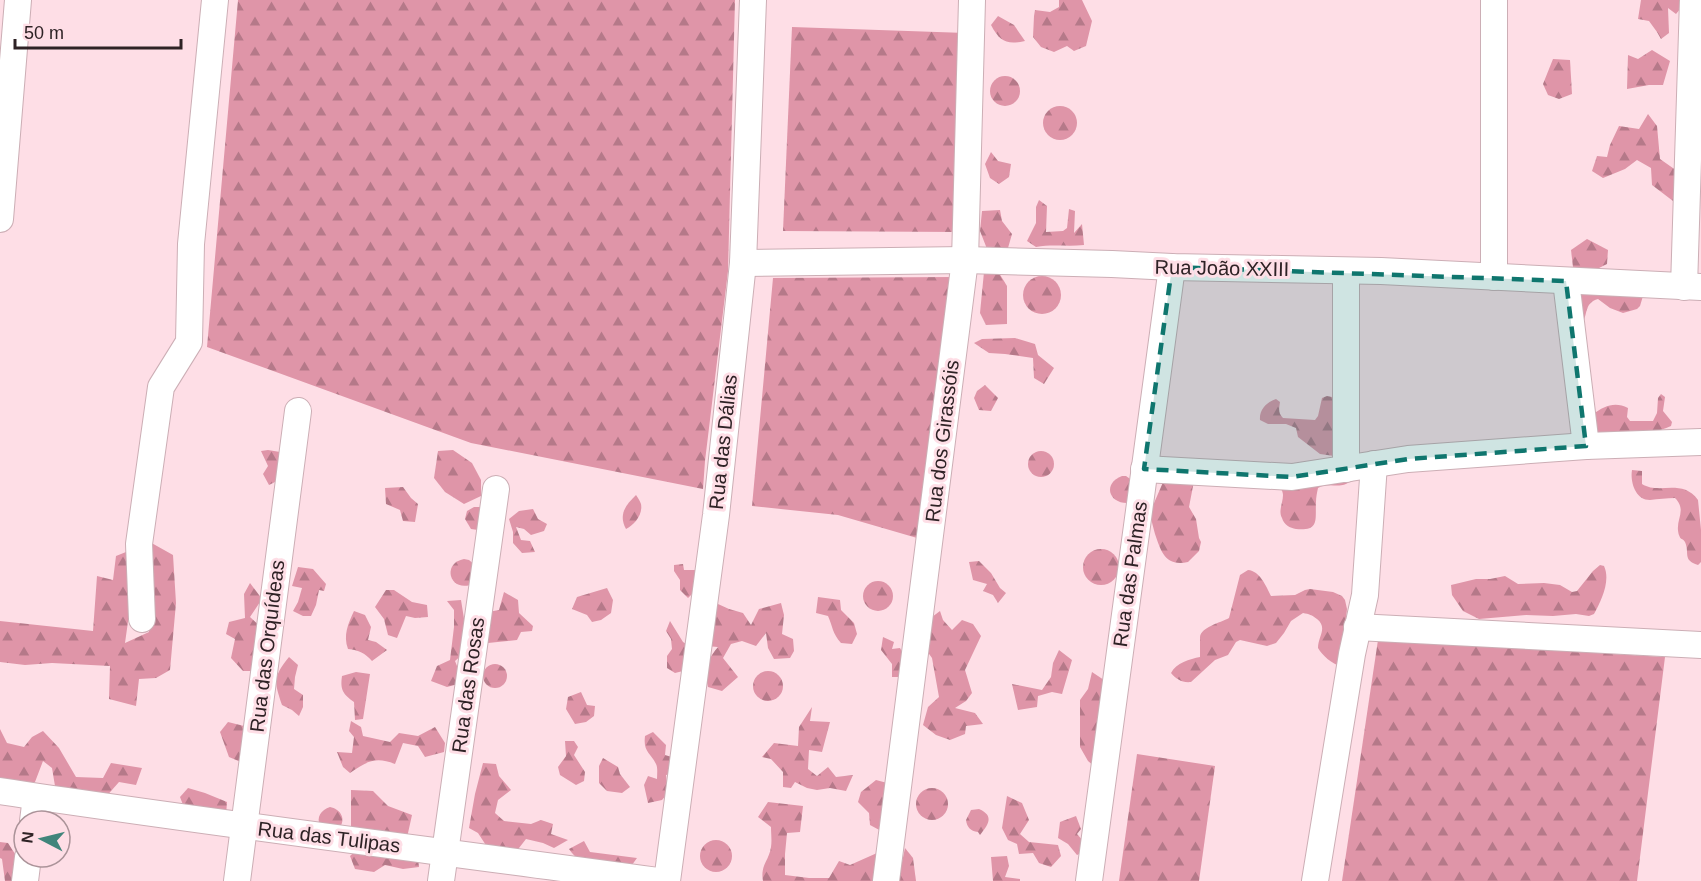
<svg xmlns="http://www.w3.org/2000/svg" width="1701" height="881" font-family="Helvetica,sans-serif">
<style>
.forest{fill:url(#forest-firs)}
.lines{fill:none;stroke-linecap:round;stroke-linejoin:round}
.minor-casing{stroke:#ccaeb5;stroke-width:28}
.minor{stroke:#fff;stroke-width:26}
.marked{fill:#0f766e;fill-opacity:0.2;stroke:#0f766e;stroke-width:4.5;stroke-dasharray:12 8;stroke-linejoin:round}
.labels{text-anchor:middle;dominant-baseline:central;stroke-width:6;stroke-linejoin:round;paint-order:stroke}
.street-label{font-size:20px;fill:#2e2225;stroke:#fedee6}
</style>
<defs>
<pattern id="forest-firs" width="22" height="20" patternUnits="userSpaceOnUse" patternTransform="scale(1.5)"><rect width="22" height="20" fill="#df95a8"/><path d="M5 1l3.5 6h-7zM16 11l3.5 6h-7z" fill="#b57989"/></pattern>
</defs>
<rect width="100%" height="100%" fill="#fedee6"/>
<g class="forest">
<polygon points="238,0 735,0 728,271 705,461 703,489 471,443 207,347"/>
<polygon points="1059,0 1082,0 1092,21 1086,46 1074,51 1067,46 1054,52 1041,47 1033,37 1034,16 1035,10 1050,12 1059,7"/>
<polygon points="1641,0 1685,0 1685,3 1676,14 1668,8 1669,33 1661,39 1657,32 1649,21 1638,19"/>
<path d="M 998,16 L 1014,25 L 1025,41 C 1007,45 1000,42 991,25 Z"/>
<polygon points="792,27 966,33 958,232 783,231"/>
<polygon points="1652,50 1670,61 1663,85 1649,85 1627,89 1628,55 1638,59"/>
<polygon points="1553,59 1570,60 1572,94 1559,99 1548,95 1543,84"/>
<circle cx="1005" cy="91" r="15"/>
<circle cx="1060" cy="123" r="17"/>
<polygon points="1648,114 1657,126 1660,159 1680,173 1673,201 1652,185 1651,168 1637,160 1625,169 1603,178 1592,171 1597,156 1607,157 1610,145 1619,126 1639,129"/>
<polygon points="991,152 998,161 1011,164 1009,177 999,184 990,178 985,164"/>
<path d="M 1039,200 L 1047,206 L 1046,232 L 1063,231 L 1067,228 L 1069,209 L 1075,211 L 1074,233 L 1082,224 L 1084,245 C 1068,247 1052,244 1036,247 L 1027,241 L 1036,223 L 1036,207 Z"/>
<polygon points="1000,210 1002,221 1012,234 1006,255 989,254 980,231 982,211"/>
<polygon points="1587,239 1608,250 1607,264 1595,270 1573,267 1571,250"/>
<polygon points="984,272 999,273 1007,286 1007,324 986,325 980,313"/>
<circle cx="1042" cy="295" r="19"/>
<polygon points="954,277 924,540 838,515 752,506 773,278"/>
<path d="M 1577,291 L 1643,296 L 1640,306 L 1637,309 L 1623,313 L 1610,308 L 1598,299 C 1584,303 1588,314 1582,325 Z"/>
<polygon points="1015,338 1035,344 1038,355 1054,368 1044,384 1034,378 1033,358 1005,354 989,353 974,343 982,339"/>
<polygon points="985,385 998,398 991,411 979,410 974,398 977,391"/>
<path d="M 1661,394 L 1665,397 L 1663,411 L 1672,422 L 1671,426 C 1651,436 1614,437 1592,431 L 1593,414 C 1604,406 1615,401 1628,408 L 1627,417 L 1630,421 L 1653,421 L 1657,413 L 1658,398 Z"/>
<path d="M 1327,396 L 1332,397 L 1335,399 L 1334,456 L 1320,454 L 1298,437 L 1296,428 L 1286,424 L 1268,424 L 1260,420 C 1259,409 1267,402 1276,399 L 1280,402 C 1279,409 1278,413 1283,418 L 1315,420 L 1318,416 L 1322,398 Z"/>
<polygon points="268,450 280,452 277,481 269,485 263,474 268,466 261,451"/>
<polygon points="453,450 472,463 481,480 481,496 464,504 445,492 434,478 438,451"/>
<circle cx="1041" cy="464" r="13"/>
<path d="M 1632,470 L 1642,471 L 1642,484 C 1659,495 1682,478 1698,500 L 1701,530 L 1701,562 L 1698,565 C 1682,560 1690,553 1685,542 C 1682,537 1681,541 1679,535 C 1674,520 1688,511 1675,498 C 1667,498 1658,499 1650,500 C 1635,500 1630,481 1632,470 Z"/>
<path d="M 1122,476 L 1126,476 L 1133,481 L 1127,503 C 1108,503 1103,483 1122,476 Z"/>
<path d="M 1164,480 L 1194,481 L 1189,507 L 1196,519 L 1199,538 L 1201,542 L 1199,551 L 1188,562 C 1165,567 1161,551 1155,534 C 1153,526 1150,518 1151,510 Z"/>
<path d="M 1352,480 C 1340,491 1331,481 1318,488 C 1317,493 1316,497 1316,502 C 1315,520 1320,531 1296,529 C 1290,528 1284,525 1282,518 C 1278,511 1283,503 1283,495 C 1283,490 1279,487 1277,483 Z"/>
<polygon points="403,487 411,498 418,504 415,522 403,521 400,510 386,504 385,488"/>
<path d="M 636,495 C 638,498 640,501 641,504 C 643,515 634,525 626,529 C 618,514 626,505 636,495 Z"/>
<polygon points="474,507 481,507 478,530 471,529 465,519 467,511"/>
<polygon points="533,509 538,519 547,524 544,531 531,535 524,529 516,527 521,540 530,541 535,552 522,553 513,543 513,532 509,519 519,511"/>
<polygon points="148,541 173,555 176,603 170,670 156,678 139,679 136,706 109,699 110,666 52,663 25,665 0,662 0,621 93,631 97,576 113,580 116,556 126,552 133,586 125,643 149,632"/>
<circle cx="1101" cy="567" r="18"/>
<path d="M 464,559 L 469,560 L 475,565 L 470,585 C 449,591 442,563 464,559 Z"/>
<polygon points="979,561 991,573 1000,588 1006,593 998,603 993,595 983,591 987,584 973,580 969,562"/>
<polygon points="683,564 684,570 697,570 694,592 688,598 680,590 680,580 674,571 674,565"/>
<path d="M 1600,565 L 1604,566 C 1611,581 1601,601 1594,614 L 1589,616 L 1576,614 L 1553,616 L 1526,615 L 1479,619 L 1463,611 L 1452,595 L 1451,585 L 1476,579 L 1490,579 L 1505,576 L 1518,584 L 1544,583 L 1560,585 L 1572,592 L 1577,591 L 1593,571 Z"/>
<polygon points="298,567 313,569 326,584 324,591 319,590 316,605 311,616 303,616 293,611 298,602 302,588 292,586"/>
<path d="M 1248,570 C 1260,571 1266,586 1271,596 L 1295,595 L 1305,590 L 1310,589 L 1333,592 L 1342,596 L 1345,600 L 1347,609 L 1345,628 L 1348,646 L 1340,666 C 1332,664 1322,655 1318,648 C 1318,636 1328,628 1317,619 C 1312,615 1309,614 1303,613 L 1291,621 L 1284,633 L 1276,643 L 1267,646 L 1240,640 L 1236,642 L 1228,655 L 1215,660 L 1191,682 C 1182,683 1176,679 1171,673 C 1176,663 1190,659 1200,657 C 1200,650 1200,643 1200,637 C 1201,627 1220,623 1229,618 L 1240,575 Z"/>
<circle cx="878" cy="596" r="15"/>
<polygon points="250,583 262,599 250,617 262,628 256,671 243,671 231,658 235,639 226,634 229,622 245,618 244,594"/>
<polygon points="607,588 613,600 611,613 601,620 592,622 587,615 572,609 577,597"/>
<polygon points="386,590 394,590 412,602 427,605 428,617 415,618 406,616 397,638 388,635 384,619 375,607"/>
<polygon points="504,592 518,600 519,613 533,626 532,631 521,632 517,640 488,643 484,631 488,612 499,610"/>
<path d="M 818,597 L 840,600 L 841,610 L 854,623 L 857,634 L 852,644 L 841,643 C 832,633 833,627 828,616 L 816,613 Z"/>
<polygon points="461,600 466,631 464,653 455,661 459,671 458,684 447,687 431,681 437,666 450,660 454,627 454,610 447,601"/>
<path d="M 781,603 L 784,615 L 782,634 L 793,639 L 794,651 L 790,658 L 774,659 L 768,648 L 766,633 L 756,646 L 742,641 L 731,644 L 723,658 L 738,677 L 722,691 L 708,687 C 704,670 706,661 718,647 L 706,646 L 705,619 L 718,604 L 729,609 L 743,613 L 751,625 L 759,609 Z"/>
<path d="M 354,611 L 365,615 L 371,627 L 368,640 L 376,642 L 387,650 L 372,661 C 365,653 359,650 348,649 C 343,635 348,624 354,611 Z"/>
<polygon points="940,611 943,620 952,630 962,620 973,624 981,636 965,670 972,693 966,701 955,708 975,713 983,724 966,726 965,734 950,740 936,735 923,725 928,707 939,697 932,658 924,647 932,617"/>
<polygon points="670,621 683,642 691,647 687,670 675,673 667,668 667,656 672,649 671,639 666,631"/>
<polygon points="883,637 894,642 892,649 900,648 905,657 902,677 892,677 892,664 881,650"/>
<polygon points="1378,640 1665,657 1637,881 1342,881"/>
<polygon points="1059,650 1072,660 1062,694 1052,692 1038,696 1037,707 1018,710 1012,684 1042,690 1051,677 1053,663"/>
<path d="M 289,657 L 298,665 L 295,677 L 294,689 L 303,695 L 303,707 L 299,716 L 292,710 L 282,705 C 274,681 273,677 289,657 Z"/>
<circle cx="495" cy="676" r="12"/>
<circle cx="768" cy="686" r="15"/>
<path d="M 356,672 L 370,674 L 363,719 L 355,720 L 354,702 C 343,694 340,690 342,676 Z"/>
<polygon points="1092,672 1113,686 1095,767 1088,761 1080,747 1080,700 1088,689"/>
<polygon points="581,692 587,705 595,706 594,716 586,722 575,724 566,709 568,697"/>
<polygon points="812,707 810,721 830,722 822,752 809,750 808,769 817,776 828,767 836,777 853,775 846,791 830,788 817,790 807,788 795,782 791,788 783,787 783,772 771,759 762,757 774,743 798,746 799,727"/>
<path d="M 351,721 L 361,727 L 363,736 L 390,742 L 399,733 L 418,736 L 435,727 L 445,743 L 444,752 L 425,757 L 418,746 L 403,743 L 395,764 C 375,756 366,762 350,773 L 343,767 L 337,752 L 352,753 L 354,737 L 349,731 Z"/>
<polygon points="228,722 248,727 248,765 229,757 220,732"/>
<polygon points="0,729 7,743 24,747 32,737 43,731 59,748 76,777 103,778 111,763 142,768 136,785 119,782 104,799 87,801 55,786 52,768 43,761 35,782 6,789 0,787"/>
<path d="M 653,732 L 666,745 L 665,755 L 675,758 L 677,773 L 666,775 L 668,793 L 662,800 L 648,803 L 644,785 L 648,776 L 657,779 C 657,774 658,768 656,764 C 650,752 643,752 645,736 Z"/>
<polygon points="565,741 574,741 578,747 574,755 585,772 584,781 576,785 560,775 558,767 566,756"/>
<polygon points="1137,754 1215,766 1199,881 1119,881"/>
<polygon points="603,758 618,767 620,774 630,787 622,793 607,791 599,783 599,766"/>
<polygon points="483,763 496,764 499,776 511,790 498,800 495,813 504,821 531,824 541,820 553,824 551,834 568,840 554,848 543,843 526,839 512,857 493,856 478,833 469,828 475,794"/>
<polygon points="876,780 891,784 883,832 870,825 869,813 858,802 861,792"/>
<circle cx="932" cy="804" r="16"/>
<polygon points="188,788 205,793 227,802 226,815 185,810 180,797"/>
<polygon points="351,790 373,791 388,806 412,815 406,842 351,831"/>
<polygon points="1007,796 1022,803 1029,820 1020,834 1029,842 1058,845 1061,856 1051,867 1039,863 1033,853 1019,854 1017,844 1008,840 1002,828"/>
<path d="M 768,802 L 803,806 L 800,832 L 787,833 L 785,854 L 785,875 L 809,878 L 829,878 L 839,861 L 850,865 L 877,853 L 874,881 L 763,881 C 760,865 769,861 771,847 C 772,841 771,833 771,827 L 758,817 Z"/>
<path d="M 330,807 C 340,809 346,818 340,827 L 320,826 C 316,817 321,810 330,807 Z"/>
<path d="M 979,809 C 995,816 988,825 980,835 L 978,832 C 970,831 967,827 966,820 L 971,810 Z"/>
<polygon points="1076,816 1081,829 1077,834 1084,842 1084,852 1077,855 1068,844 1058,838 1060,822"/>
<circle cx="716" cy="856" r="16"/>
<path d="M 584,841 L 590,852 L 637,858 L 629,869 C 603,868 586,873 569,849 Z"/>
<polygon points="0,842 8,843 17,857 19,881 5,881 2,859 0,858"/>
<polygon points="360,847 418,858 419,867 403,869 385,865 374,872 355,869 350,856"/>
<polygon points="905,848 913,858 916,881 898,881"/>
<polygon points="1007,856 1009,866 1005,877 1020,879 1020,881 993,881 991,857"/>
</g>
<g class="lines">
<g class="minor-casing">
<g id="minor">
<polyline points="0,219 18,0"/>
<polyline points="743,263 965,260 1112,264 1172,267 1381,271 1701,287"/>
<polyline points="1494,277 1494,0"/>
<polyline points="1566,281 1586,446"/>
<polyline points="1684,287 1693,0"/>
<polyline points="1144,469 1292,477 1408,459 1586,446 1701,442"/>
<polyline points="1346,469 1346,271"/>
<polyline points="142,619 139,544 161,387 189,342 191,244 215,0"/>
<polyline points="1357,627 1701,645"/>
<path d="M 0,791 C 219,824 439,851 658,881"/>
<polyline points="33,821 36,797"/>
<polyline points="25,881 28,857"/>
<polyline points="237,881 298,411"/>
<polyline points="441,881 496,489"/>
<polyline points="667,881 716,515 743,263 753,0"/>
<polyline points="886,881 965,260 972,0"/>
<polyline points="1089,881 1172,267"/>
<polyline points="1315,881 1352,654 1365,595 1374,464"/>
</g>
</g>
<use href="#minor" class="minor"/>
</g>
<path class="marked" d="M 1172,267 L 1566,281 L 1586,446 L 1408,459 L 1292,477 L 1144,469 Z"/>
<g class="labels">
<g class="street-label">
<text transform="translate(1222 268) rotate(1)">Rua João XXIII</text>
<text transform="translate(942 441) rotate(-83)">Rua dos Girassóis</text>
<text transform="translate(723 442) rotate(-84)">Rua das Dálias</text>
<text transform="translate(1130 574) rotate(-82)">Rua das Palmas</text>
<text transform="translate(267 646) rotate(-83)">Rua das Orquídeas</text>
<text transform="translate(468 685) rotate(-82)">Rua das Rosas</text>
<text transform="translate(329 837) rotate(7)">Rua das Tulipas</text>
</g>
</g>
<g transform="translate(42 839) rotate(277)"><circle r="28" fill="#fedee6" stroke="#ab9399" stroke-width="1.5"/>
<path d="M0-4.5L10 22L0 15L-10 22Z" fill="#40857b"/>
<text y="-9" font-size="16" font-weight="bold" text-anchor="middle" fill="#2e2225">N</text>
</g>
<path d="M15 39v9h166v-9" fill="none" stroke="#2e2225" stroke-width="3"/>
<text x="24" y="39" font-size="18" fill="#2e2225" stroke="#fedee6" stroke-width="4.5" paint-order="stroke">50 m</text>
</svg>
